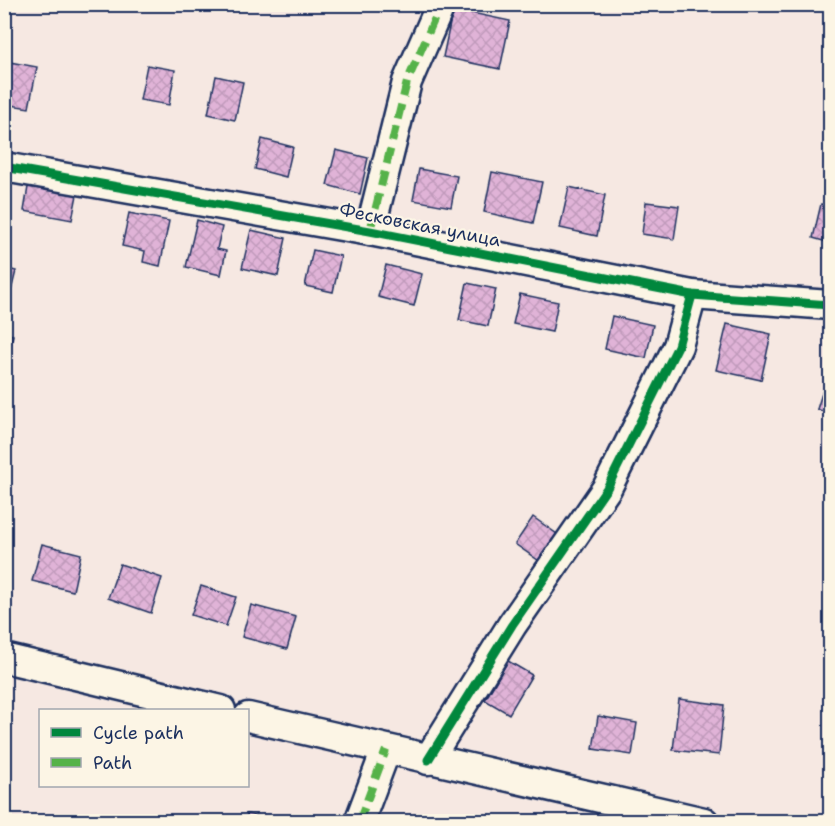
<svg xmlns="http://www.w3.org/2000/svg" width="835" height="826" font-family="'Shantell Sans',sans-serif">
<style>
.building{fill:url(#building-cross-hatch);stroke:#1b2f5e;stroke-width:1.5}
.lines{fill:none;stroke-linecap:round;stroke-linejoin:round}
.minor-casing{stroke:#1b2f5e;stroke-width:33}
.minor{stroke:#fcf5e5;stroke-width:28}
.quiet{stroke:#55b248;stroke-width:8;stroke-dasharray:15 8;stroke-linecap:butt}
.cycleway-casing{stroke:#fcf5e5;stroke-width:13}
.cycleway{stroke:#00873e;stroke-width:9}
.labels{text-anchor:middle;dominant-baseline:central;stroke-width:4.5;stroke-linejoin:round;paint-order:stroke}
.street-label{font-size:18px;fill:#1b2f5e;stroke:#fcf5e5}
</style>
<defs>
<pattern id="building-cross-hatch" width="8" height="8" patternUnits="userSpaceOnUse" patternTransform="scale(1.5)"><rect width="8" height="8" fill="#e0b3d7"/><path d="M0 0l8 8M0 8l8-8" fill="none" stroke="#c09abb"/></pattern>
</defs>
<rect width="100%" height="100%" fill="#f6e8e2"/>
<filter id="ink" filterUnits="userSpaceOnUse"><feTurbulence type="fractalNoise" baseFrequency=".0167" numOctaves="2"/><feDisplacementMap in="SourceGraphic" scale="12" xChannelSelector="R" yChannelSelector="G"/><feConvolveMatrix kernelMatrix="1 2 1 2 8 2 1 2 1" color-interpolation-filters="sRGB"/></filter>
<g filter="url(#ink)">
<g class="building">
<polygon points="453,9 510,21 500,69 443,57"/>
<polygon points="10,62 37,67 29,108 4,104"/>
<polygon points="147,65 175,70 169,105 140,100"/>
<polygon points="216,76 243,82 235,120 208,114"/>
<polygon points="262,139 293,147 286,177 255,169"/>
<polygon points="336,150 368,158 360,194 327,185"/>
<polygon points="419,169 457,176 451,207 413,200"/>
<polygon points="492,172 542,182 533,223 484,212"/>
<polygon points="29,181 78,190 72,220 24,211"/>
<polygon points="569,187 605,195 597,236 560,228"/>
<polygon points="646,202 679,206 674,239 642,234"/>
<polygon points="821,204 830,206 830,243 813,238"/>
<polygon points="129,213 169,221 160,266 143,262 145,251 122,246"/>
<polygon points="197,220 222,227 217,249 226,251 221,275 186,267"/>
<polygon points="251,230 286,238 278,276 242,268"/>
<polygon points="313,250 341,256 333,292 305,286"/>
<polygon points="386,265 422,274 414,306 378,297"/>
<polygon points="4,268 16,271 4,319"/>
<polygon points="467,283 496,289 488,326 459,320"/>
<polygon points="520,294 558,302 552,332 513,324"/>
<polygon points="612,316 653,325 646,358 605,349"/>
<polygon points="727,324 771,334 761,380 716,370"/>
<polygon points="4,333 13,335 4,369"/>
<polygon points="830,368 830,414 817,409"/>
<polygon points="533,517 564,539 545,565 515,544"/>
<polygon points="42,544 81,554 73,591 32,581"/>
<polygon points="120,564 162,578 151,613 108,598"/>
<polygon points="201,586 236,597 226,626 191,615"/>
<polygon points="251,605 296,617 287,649 242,637"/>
<polygon points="508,661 532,675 509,714 485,700"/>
<polygon points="679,699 724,705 719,755 673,750"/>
<polygon points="598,716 637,723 632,755 593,749"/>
<polygon points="247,814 284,822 246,822"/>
</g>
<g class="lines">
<g class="minor-casing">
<g id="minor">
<polyline points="4,167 370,231 692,295 830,305"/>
<polyline points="370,231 407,82 441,4"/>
<polyline points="4,658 221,710"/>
<polyline points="248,717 704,822"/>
<polyline points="428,760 512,625 607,488 678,346 692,295"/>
<polyline points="359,822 386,750"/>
</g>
</g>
<use href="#minor" class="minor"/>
<g class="quiet">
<polyline points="370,231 407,82 441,4"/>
<polyline points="359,822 386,750"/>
<polyline points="679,822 682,817"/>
</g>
<g class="cycleway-casing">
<g id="cycleway">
<polyline points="4,167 370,231 692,295 830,305"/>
<polyline points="428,760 512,625 607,488 678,346 692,295"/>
</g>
</g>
<use href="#cycleway" class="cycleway"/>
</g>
</g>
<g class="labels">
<g class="street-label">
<text transform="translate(420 225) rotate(11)">Фесковская улица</text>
</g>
</g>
<rect width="835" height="826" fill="none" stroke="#fcf5e5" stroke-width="24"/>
<rect x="12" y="12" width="811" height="802" fill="none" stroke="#1b2f5e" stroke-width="2" filter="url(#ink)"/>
<rect x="39" y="709" width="210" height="78" fill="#fcf5e5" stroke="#a2a6af" stroke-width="1.5"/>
<rect x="51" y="728" width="30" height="9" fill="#00873e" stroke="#a2a6af" stroke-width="1.5"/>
<text x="93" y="739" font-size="18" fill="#1b2f5e">Cycle path</text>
<rect x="51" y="758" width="30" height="9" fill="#55b248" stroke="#a2a6af" stroke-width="1.5"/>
<text x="93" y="769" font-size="18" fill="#1b2f5e">Path</text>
</svg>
